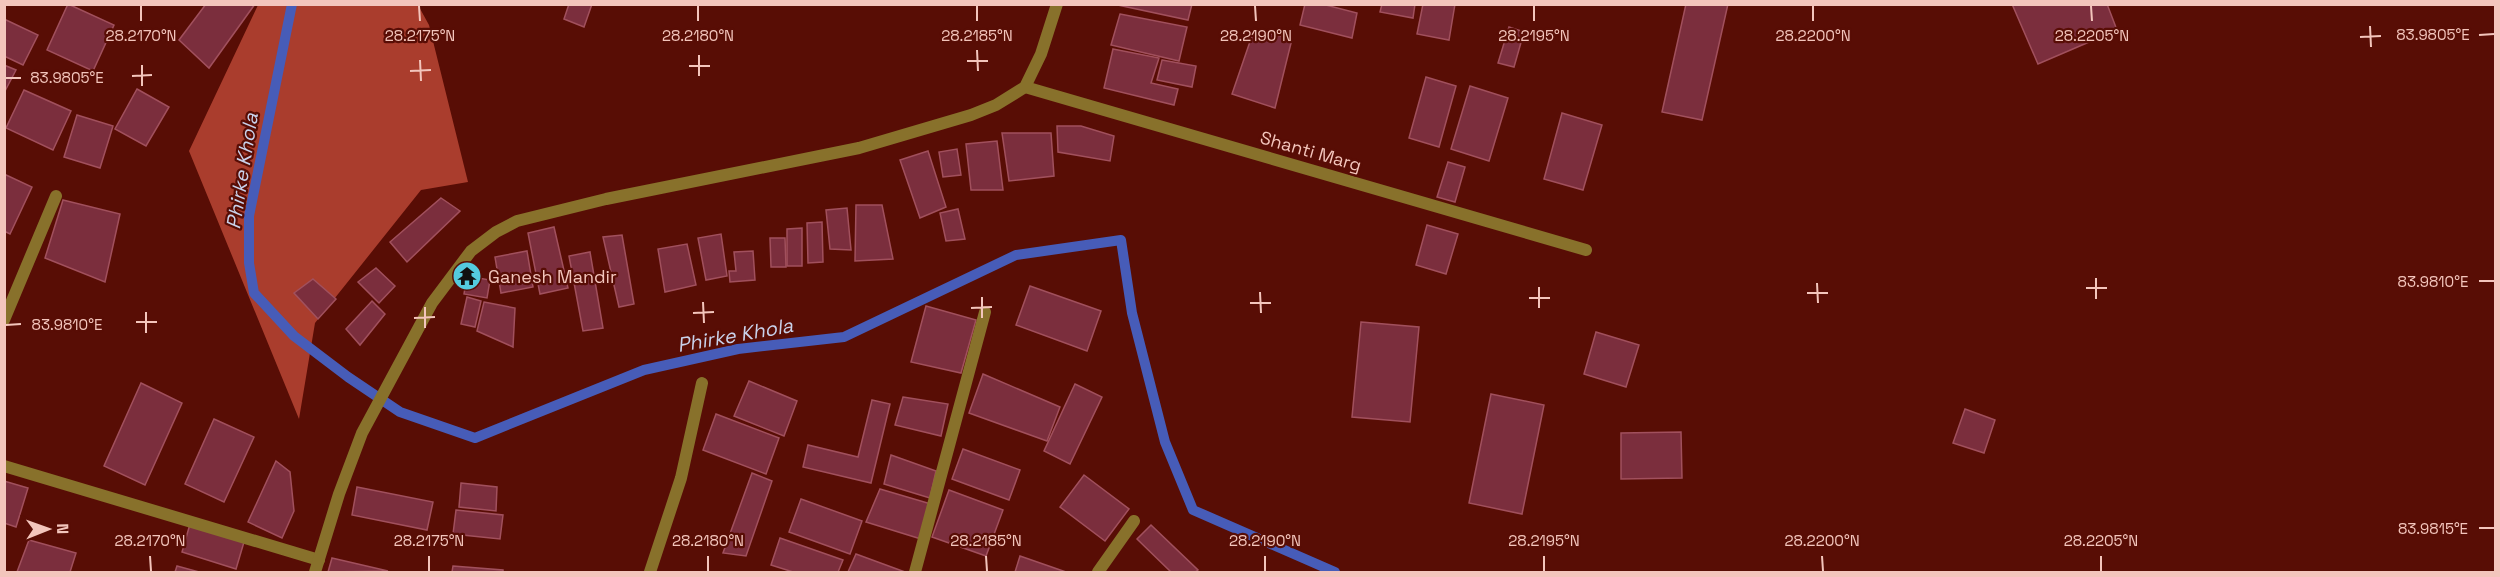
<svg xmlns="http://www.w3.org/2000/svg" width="2500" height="577" font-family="'Space Grotesk',sans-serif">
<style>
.forest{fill:#aa3d2d}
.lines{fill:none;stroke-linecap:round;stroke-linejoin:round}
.stream{stroke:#475cb8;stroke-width:10}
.building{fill:#7b2e3d;stroke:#a1505d;stroke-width:1.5}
.minor{stroke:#88712b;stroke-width:12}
.ticks{fill:none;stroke:#f3c5bc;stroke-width:2}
.labels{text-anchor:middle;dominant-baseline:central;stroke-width:4.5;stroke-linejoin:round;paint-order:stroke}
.street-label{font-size:18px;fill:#f3c5bc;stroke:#580d05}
.poi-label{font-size:18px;fill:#f3c5bc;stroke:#580d05;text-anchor:start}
.water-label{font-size:20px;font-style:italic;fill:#c9d1ea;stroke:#580d05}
.ticks-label{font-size:15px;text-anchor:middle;fill:#f3c5bc;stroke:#580d05;stroke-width:4.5;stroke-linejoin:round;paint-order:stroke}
</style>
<rect width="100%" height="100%" fill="#580d05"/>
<polygon class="forest" points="258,5 418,5 429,25 468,182 421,190 315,323 299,419 189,151"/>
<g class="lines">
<polyline class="stream" points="292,4 249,216 249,263 254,293 294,336 348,377 400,412 475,438 644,370 738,349 844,337 1016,255 1121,240 1132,313 1165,442 1193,510 1335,572"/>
</g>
<g class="building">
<polygon points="68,4 114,25 93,71 47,50"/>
<polygon points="206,4 255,4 209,68 179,40"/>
<polygon points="569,4 592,4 584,27 564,19"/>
<polygon points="1113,4 1192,4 1188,20"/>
<polygon points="1305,4 1322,4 1357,13 1352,38 1300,25"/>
<polygon points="1382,4 1415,4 1413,18 1380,12"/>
<polygon points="1423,4 1455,4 1449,40 1417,34"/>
<polygon points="1686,4 1728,4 1702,120 1662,112"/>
<polygon points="2012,4 2107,4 2117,30 2038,64"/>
<polygon points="1120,14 1187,27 1179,61 1111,45"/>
<polygon points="4,19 38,35 23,65 4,56"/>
<polygon points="1509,27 1524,32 1514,67 1498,63"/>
<polygon points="1254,30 1292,39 1275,108 1232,94"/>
<polygon points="1113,49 1159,58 1151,83 1178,89 1174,105 1104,88"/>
<polygon points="1162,60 1196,66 1192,87 1157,80"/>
<polygon points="4,65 16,70 4,93"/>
<polygon points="1426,77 1456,86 1439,147 1409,138"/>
<polygon points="1470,86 1508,98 1489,161 1451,149"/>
<polygon points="137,89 169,107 146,146 115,129"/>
<polygon points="24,90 71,111 53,150 6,128"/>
<polygon points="1562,113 1602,125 1583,190 1544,179"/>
<polygon points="77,115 113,126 100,168 64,157"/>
<polygon points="1057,126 1081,126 1114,136 1110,161 1058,152"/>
<polygon points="1002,133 1051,133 1054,176 1009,181"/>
<polygon points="997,141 1003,190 971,190 966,144"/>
<polygon points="957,149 961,175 943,177 939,152"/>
<polygon points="928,151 946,207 920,218 900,160"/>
<polygon points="1448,162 1465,167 1455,202 1437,197"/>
<polygon points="4,174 32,187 10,234 4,231"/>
<polygon points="441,198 460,211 407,262 390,242"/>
<polygon points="63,200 120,214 105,282 45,258"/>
<polygon points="856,205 882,205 893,259 855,261"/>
<polygon points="847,208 851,250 830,249 826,210"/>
<polygon points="958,209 965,239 946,241 940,213"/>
<polygon points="822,222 823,262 808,263 807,223"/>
<polygon points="1427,225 1458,234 1446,274 1416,265"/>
<polygon points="554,227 568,288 540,294 528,233"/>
<polygon points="802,228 802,266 787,266 787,229"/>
<polygon points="721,234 727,276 706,280 698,238"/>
<polygon points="622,235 634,304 619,307 603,237"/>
<polygon points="770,238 785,238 786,267 771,267"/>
<polygon points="687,244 696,285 665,292 658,249"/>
<polygon points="527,251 533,287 501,293 495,257"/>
<polygon points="753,251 755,280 730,282 729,271 736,271 734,252"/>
<polygon points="590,252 603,328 583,331 569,256"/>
<polygon points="376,268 395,286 379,303 358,282"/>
<polygon points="467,276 490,280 487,298 464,294"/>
<polygon points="313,279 336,299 318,319 294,293"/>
<polygon points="1030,286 1101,311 1087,351 1016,325"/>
<polygon points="467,297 481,301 475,327 461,324"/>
<polygon points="372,301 385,314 360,345 346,329"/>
<polygon points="484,302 515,308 513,347 477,331"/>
<polygon points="926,306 976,320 961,373 911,362"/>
<polygon points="1361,322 1419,327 1410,422 1352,417"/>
<polygon points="1596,332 1639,345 1626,387 1584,374"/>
<polygon points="983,374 1060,407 1047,441 969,413"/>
<polygon points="749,381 797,401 784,436 734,416"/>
<polygon points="141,383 182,403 145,485 104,466"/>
<polygon points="1075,384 1102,397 1070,464 1044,451"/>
<polygon points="1491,394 1544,405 1522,514 1469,503"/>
<polygon points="903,397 948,404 941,436 895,425"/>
<polygon points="872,400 890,404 871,483 803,467 808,445 858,457"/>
<polygon points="1965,409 1995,420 1984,453 1953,443"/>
<polygon points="716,414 779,438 766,474 703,450"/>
<polygon points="214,419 254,437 224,502 185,484"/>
<polygon points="1681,432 1682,478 1621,479 1621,433"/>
<polygon points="963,449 1020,470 1009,500 952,479"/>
<polygon points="891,455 936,471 930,498 884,484"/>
<polygon points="276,461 290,472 294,511 282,538 248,522"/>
<polygon points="752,473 772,481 746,556 723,553"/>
<polygon points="1084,475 1129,509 1105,541 1060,507"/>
<polygon points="4,481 28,488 16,527 4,523"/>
<polygon points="461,483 497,487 496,511 459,507"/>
<polygon points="357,487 433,502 427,530 352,515"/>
<polygon points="880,489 931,504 921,539 866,522"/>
<polygon points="949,490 1003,510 986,556 932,537"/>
<polygon points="801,499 862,521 850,554 789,532"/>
<polygon points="456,510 503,515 500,539 453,534"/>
<polygon points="190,524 244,542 236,569 182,552"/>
<polygon points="1151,525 1198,570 1195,572 1171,572 1137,539"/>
<polygon points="780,538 843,560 838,572 793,572 771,565"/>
<polygon points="29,540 76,553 70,572 17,572"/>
<polygon points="856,554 905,572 848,572"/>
<polygon points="1020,556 1066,572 1015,572"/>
<polygon points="332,558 388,571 328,572"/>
<polygon points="177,566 199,572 175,572"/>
<polygon points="453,566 503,570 503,572 452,572"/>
</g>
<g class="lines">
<g class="minor">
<polyline points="1025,87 1586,250"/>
<polyline points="4,320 56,196"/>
<polyline points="4,466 319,560"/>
<polyline points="315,572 339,494 362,433 432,303 471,251 496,232 517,221 606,199 859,148 971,115 996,105 1025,87 1041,54 1057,4"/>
<polyline points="650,572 681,478 702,383"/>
<polyline points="915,572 985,312"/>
<polyline points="1098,572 1134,521"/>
</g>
</g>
<path class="ticks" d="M 141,6 L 141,21M 419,6 L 420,21M 698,6 L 698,21M 977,6 L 977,21M 1255,6 L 1256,21M 1534,6 L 1534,21M 1813,6 L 1813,21M 2091,6 L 2092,21M 2370,26 L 2371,47M 2479,35 L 2494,34M 2360,37 L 2381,36M 977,50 L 978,71M 699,55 L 699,76M 420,60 L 421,81M 967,61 L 988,61M 142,65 L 142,86M 689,66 L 710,66M 410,71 L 431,70M 132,76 L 152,75M 6,78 L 21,78M 2096,278 L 2096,299M 2479,281 L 2494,281M 1817,283 L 1818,303M 1539,287 L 1539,308M 2086,288 L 2107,288M 1260,292 L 1261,313M 1807,293 L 1828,293M 982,297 L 982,318M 1529,298 L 1550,298M 703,302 L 704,323M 1250,303 L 1271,303M 425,307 L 425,328M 971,308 L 992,307M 146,312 L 146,333M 693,313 L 714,312M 414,318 L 435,317M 136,322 L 157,322M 6,325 L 21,324M 2479,528 L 2494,528M 150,556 L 151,571M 429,556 L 429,571M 708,556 L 708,571M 986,556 L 987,571M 1265,556 L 1265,571M 1544,556 L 1544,571M 1822,556 L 1823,571M 2101,556 L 2101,571"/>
<defs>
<g id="temple-disc" transform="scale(1.5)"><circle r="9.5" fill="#54cade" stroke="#580d05"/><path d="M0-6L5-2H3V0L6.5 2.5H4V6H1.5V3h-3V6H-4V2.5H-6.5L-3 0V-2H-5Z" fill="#111"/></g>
</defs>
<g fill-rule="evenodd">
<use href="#temple-disc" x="467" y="276"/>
</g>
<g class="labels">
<g class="street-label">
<text transform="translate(1311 151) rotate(16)">Shanti Marg</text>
</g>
<g class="poi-label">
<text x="488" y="276">Ganesh Mandir</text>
</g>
<g class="water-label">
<text transform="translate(242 171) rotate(-81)">Phirke Khola</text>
<text transform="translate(735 335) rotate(-10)">Phirke Khola</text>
</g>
</g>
<g class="ticks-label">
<text x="2433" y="40">83.9805°E</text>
<text x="141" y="41">28.2170°N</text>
<text x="420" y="41">28.2175°N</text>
<text x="698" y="41">28.2180°N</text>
<text x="977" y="41">28.2185°N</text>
<text x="1256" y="41">28.2190°N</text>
<text x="1534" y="41">28.2195°N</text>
<text x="1813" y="41">28.2200°N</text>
<text x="2092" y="41">28.2205°N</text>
<text x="67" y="83">83.9805°E</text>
<text x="2433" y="287">83.9810°E</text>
<text x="67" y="330">83.9810°E</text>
<text x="2433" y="534">83.9815°E</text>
<text x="150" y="546">28.2170°N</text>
<text x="429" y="546">28.2175°N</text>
<text x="708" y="546">28.2180°N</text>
<text x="986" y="546">28.2185°N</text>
<text x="1265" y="546">28.2190°N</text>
<text x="1544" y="546">28.2195°N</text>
<text x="1822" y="546">28.2200°N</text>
<text x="2101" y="546">28.2205°N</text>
</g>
<rect width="2500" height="577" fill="none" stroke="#f3c5bc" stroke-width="12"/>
<g transform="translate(48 529) rotate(89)" stroke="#580d05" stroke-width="4.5" paint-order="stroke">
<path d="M0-4.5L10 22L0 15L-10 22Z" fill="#f3c5bc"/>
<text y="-9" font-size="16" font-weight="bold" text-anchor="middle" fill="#f3c5bc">N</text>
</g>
</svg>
